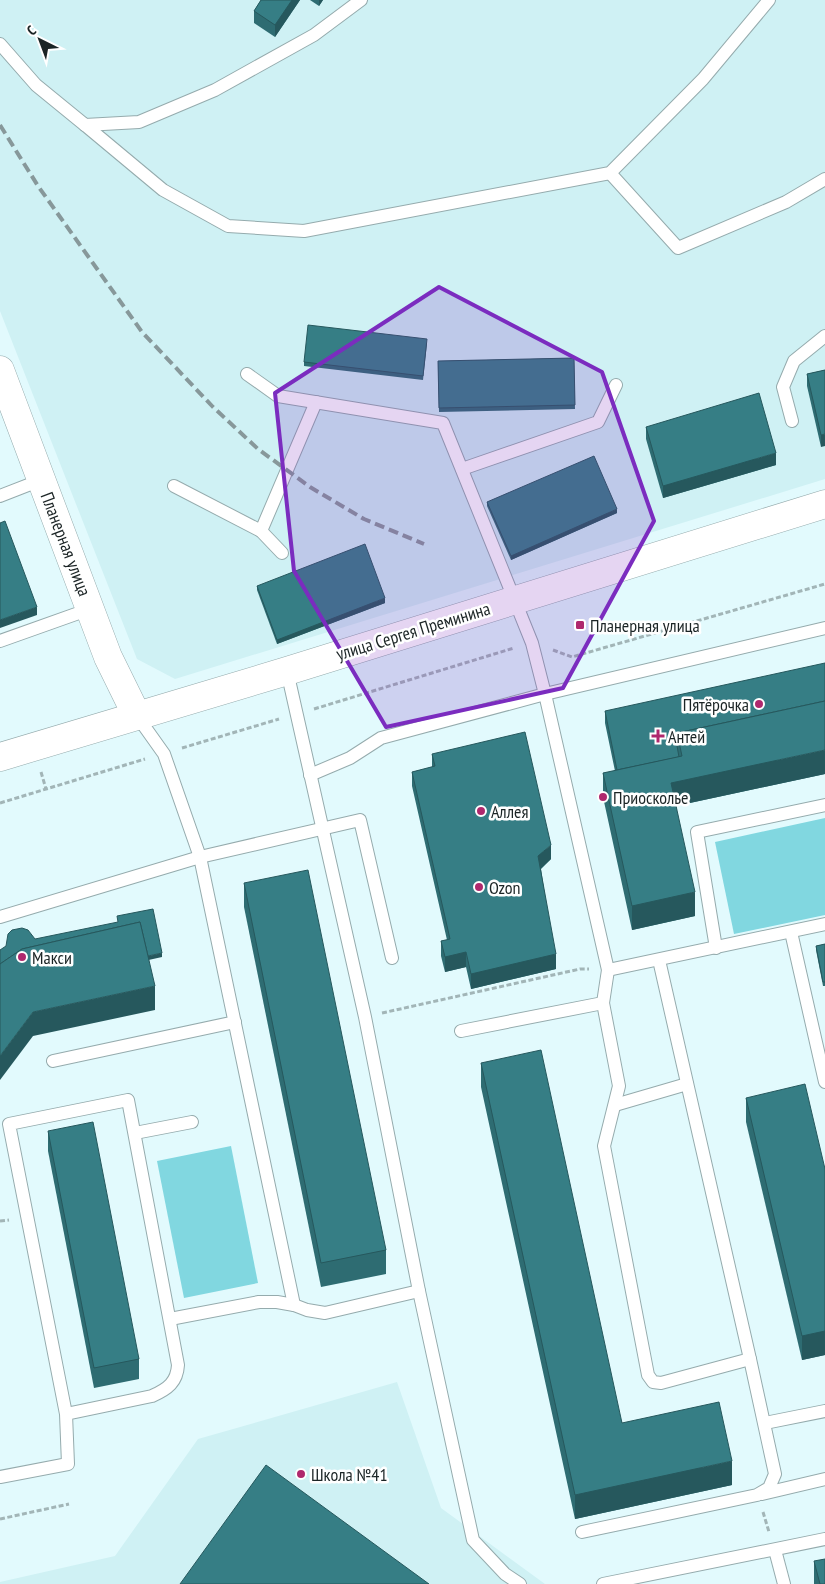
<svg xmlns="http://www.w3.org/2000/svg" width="825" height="1584" font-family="'PT Sans Narrow',sans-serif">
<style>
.built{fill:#cff1f4}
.green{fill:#81d7e0}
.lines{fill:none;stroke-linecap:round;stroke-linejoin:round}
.service-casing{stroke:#95abad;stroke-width:14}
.tertiary-casing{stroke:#95abad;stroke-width:29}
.path{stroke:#a2b5b7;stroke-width:3;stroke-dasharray:5 2.5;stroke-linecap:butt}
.service{stroke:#fff;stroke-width:12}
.tertiary{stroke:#fff;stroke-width:28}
.rail{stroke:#87989a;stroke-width:4;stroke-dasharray:10 5;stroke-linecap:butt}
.wall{fill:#2e6c72}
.shaded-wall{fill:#26585d}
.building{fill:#367e85;stroke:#26585d}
.marked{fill:#7b2cbf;fill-opacity:0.2;stroke:#7b2cbf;stroke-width:4;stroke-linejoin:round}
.poi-dot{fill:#af286d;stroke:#fff;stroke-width:2}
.labels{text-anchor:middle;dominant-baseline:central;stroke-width:5;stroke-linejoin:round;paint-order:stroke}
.street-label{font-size:18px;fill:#1b2425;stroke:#fff}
.poi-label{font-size:18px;fill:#1b2425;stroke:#fff;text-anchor:start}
</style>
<rect width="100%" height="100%" fill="#e2fafd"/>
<g class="built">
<polygon points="0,0 825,0 825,479 175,679 137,659 0,311"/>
<polygon points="397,1382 441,1508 545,1584 0,1584 0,1582 115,1556 198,1439"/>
</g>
<g class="green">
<polygon points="825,818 825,915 734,934 715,842"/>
<polygon points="231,1146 258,1283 184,1298 157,1161"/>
</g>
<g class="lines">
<g class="service-casing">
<g id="service">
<polyline points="0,44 36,85 85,125 139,122 215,90 314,35 361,0"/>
<polyline points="85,125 163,190 228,226 304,231 610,173 703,79 769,0"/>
<polyline points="610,173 678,248 786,202 825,179"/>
<polyline points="247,374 278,396 443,423 532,643 545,694 608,970 825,924"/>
<polyline points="792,421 783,387 794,361 825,336"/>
<polyline points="462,469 598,422 616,385"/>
<polyline points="174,486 261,531"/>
<polyline points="0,496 41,480"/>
<polyline points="282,553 261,531 316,402"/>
<polyline points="0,641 90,609"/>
<polyline points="287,671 365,1017 419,1291 473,1540 505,1574 520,1584"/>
<polyline points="137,716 164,754 200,857 294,1305 307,1310 325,1313 419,1291"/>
<polyline points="310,775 350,758 381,738 545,694 825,628"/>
<polyline points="0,917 200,857 360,820 392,958"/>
<polyline points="791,932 825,1082"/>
<polyline points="716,948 697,832 825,805"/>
<polyline points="608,970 603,1003 619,1086 604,1146 648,1375 653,1382 661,1383 750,1359 659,960"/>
<polyline points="461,1031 603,1003"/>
<polyline points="53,1061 235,1022"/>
<polyline points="615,1105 687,1084"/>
<polyline points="135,1133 192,1122"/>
<polyline points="170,1319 259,1302 277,1302 294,1305"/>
<polyline points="765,1423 825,1411"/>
<path d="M 0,1477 L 68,1464 L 66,1414 L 9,1124 L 128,1100 L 178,1365 C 177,1382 168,1389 152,1396 L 66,1414"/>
<polyline points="762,1494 825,1479"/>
<polyline points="582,1532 757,1495 769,1488 775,1474 750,1359"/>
<polyline points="775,1550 784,1584"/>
<polyline points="603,1584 825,1539"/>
</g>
</g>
<g class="tertiary-casing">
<g id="tertiary">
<polyline points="0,370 108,657 137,716"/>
<polyline points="0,757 287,671 825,504"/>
</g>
</g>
<g class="path">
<polyline points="553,650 572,657 825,584"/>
<polyline points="314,709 514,648"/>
<polyline points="182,748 279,719"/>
<polyline points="41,772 46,789"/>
<polyline points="0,803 145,759"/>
<polyline points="382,1013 580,969 589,969"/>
<polyline points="0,1221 9,1220"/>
<polyline points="763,1512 769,1532"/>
<polyline points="0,1519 69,1504"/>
</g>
<use href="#service" class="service"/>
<use href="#tertiary" class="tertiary"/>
<polyline class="rail" points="0,125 38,186 142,332 213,407 258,449 310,487 364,519 424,544"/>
</g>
<g class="wall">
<polygon points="261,0 300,0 275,37 254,23 254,11"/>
<polygon points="310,0 323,0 319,6"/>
<polygon points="427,343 423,380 304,366 304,362"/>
<polygon points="574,358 575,409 439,412 438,361"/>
<polygon points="825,370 821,447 807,386 807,374"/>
<polygon points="646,427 776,465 663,498 646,439"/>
<polygon points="487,502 617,513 511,560 487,506"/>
<polygon points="257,586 385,603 277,644 257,590"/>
<polygon points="605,711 825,774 676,806 695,916 632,930 603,797 603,773 615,771 605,723"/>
<polygon points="432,754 551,859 541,869 556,969 471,989 466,967 445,972 441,956 441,941 447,940 412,786 412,772 432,767"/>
<polygon points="244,883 386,1250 386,1274 321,1287 244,907"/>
<polygon points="825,944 825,986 823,986 816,950 816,946"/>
<polygon points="481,1063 622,1423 732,1485 575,1519 481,1087"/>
<polygon points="746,1098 825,1169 825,1355 802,1360 746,1122"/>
<polygon points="48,1131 139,1359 139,1379 94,1388 48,1151"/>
<polygon points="814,1561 825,1584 814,1584"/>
</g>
<g class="shaded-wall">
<polygon points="292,0 300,0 275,37 275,25"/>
<polygon points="319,0 323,0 319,6"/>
<polygon points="825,434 825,446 821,447 821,435"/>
<polygon points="776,453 776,465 663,498 663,486"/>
<polygon points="617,509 617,513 511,560 511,556"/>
<polygon points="385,598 385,603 277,644 277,640"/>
<polygon points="37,607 37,615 0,628 0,620"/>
<polygon points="825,750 825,774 671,807 671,783"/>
<polygon points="551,845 551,859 538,871 538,856"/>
<polygon points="695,892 695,916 632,930 632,906"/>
<polygon points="466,952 466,967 445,972 445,957"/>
<polygon points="162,953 162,957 144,961 144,957"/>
<polygon points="556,954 556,969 471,989 471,974"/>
<polygon points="155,986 155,1010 33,1036 0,1080 0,1056 33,1012"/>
<polygon points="825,1331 825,1355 802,1360 802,1336"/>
<polygon points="732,1461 732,1485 575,1519 575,1495"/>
</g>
<g class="building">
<polygon points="261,0 292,0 275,25 254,11"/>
<polygon points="308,325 427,339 423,376 304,362"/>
<polygon points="574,358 575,405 439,408 438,361"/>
<polygon points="825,370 825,434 821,435 807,374"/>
<polygon points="759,393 776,453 663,486 646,427"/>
<polygon points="594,456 617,509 511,556 487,502"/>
<polygon points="5,521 37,607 0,620 0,523"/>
<polygon points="365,544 385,598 277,640 257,586"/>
<polygon points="825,663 825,701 677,733 677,746 679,757 617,770 605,711"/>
<polygon points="825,701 825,750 671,783 695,892 632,906 603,773 682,756 677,733"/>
<polygon points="525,732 551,845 538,856 556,954 471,974 466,952 445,957 441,941 450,939 412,772 435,766 432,754"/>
<polygon points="308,870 386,1250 321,1263 244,883"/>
<polygon points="153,909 162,953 148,956 140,922 22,949 0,964 0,950 6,946 8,934 12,930 22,928 28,930 35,939 118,922 117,916"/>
<polygon points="140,922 155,986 33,1012 0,1056 0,964 22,949"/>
<polygon points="825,944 825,982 823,982 816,946"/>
<polygon points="541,1050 622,1423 719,1402 732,1461 575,1495 481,1063"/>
<polygon points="805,1084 825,1169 825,1331 802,1336 746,1098"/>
<polygon points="93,1122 139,1359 94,1368 48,1131"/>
<polygon points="266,1465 429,1584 180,1584"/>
<polygon points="825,1559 825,1584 820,1584 814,1561"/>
</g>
<path class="marked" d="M 439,287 L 602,372 L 654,521 L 563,688 L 386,727 L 294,571 L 275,393 Z"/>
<g class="poi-dot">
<rect x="575" y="620" width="10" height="10" rx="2.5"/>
<circle cx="759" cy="704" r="5"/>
<path d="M655.5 728.5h5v5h5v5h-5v5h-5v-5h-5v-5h5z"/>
<circle cx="603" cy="797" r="5"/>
<circle cx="481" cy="811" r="5"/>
<circle cx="479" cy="887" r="5"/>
<circle cx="22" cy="957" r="5"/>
<circle cx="301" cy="1474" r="5"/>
</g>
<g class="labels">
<g class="street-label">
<text transform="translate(66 544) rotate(69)">Планерная улица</text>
<text transform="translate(413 631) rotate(-17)">улица Сергея Преминина</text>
</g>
<g class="poi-label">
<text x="590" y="625">Планерная улица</text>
<text x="749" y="704" text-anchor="end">Пятёрочка</text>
<text x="668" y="736">Антей</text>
<text x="613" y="797">Приосколье</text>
<text x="491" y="811">Аллея</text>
<text x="489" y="887">Ozon</text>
<text x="32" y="957">Макси</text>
<text x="311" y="1474">Школа №41</text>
</g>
</g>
<g transform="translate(40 40) rotate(318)" stroke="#ffffff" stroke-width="4" paint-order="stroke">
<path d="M0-4L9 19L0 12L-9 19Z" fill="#1b2425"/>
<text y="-8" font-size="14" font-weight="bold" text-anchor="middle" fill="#1b2425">С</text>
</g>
</svg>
